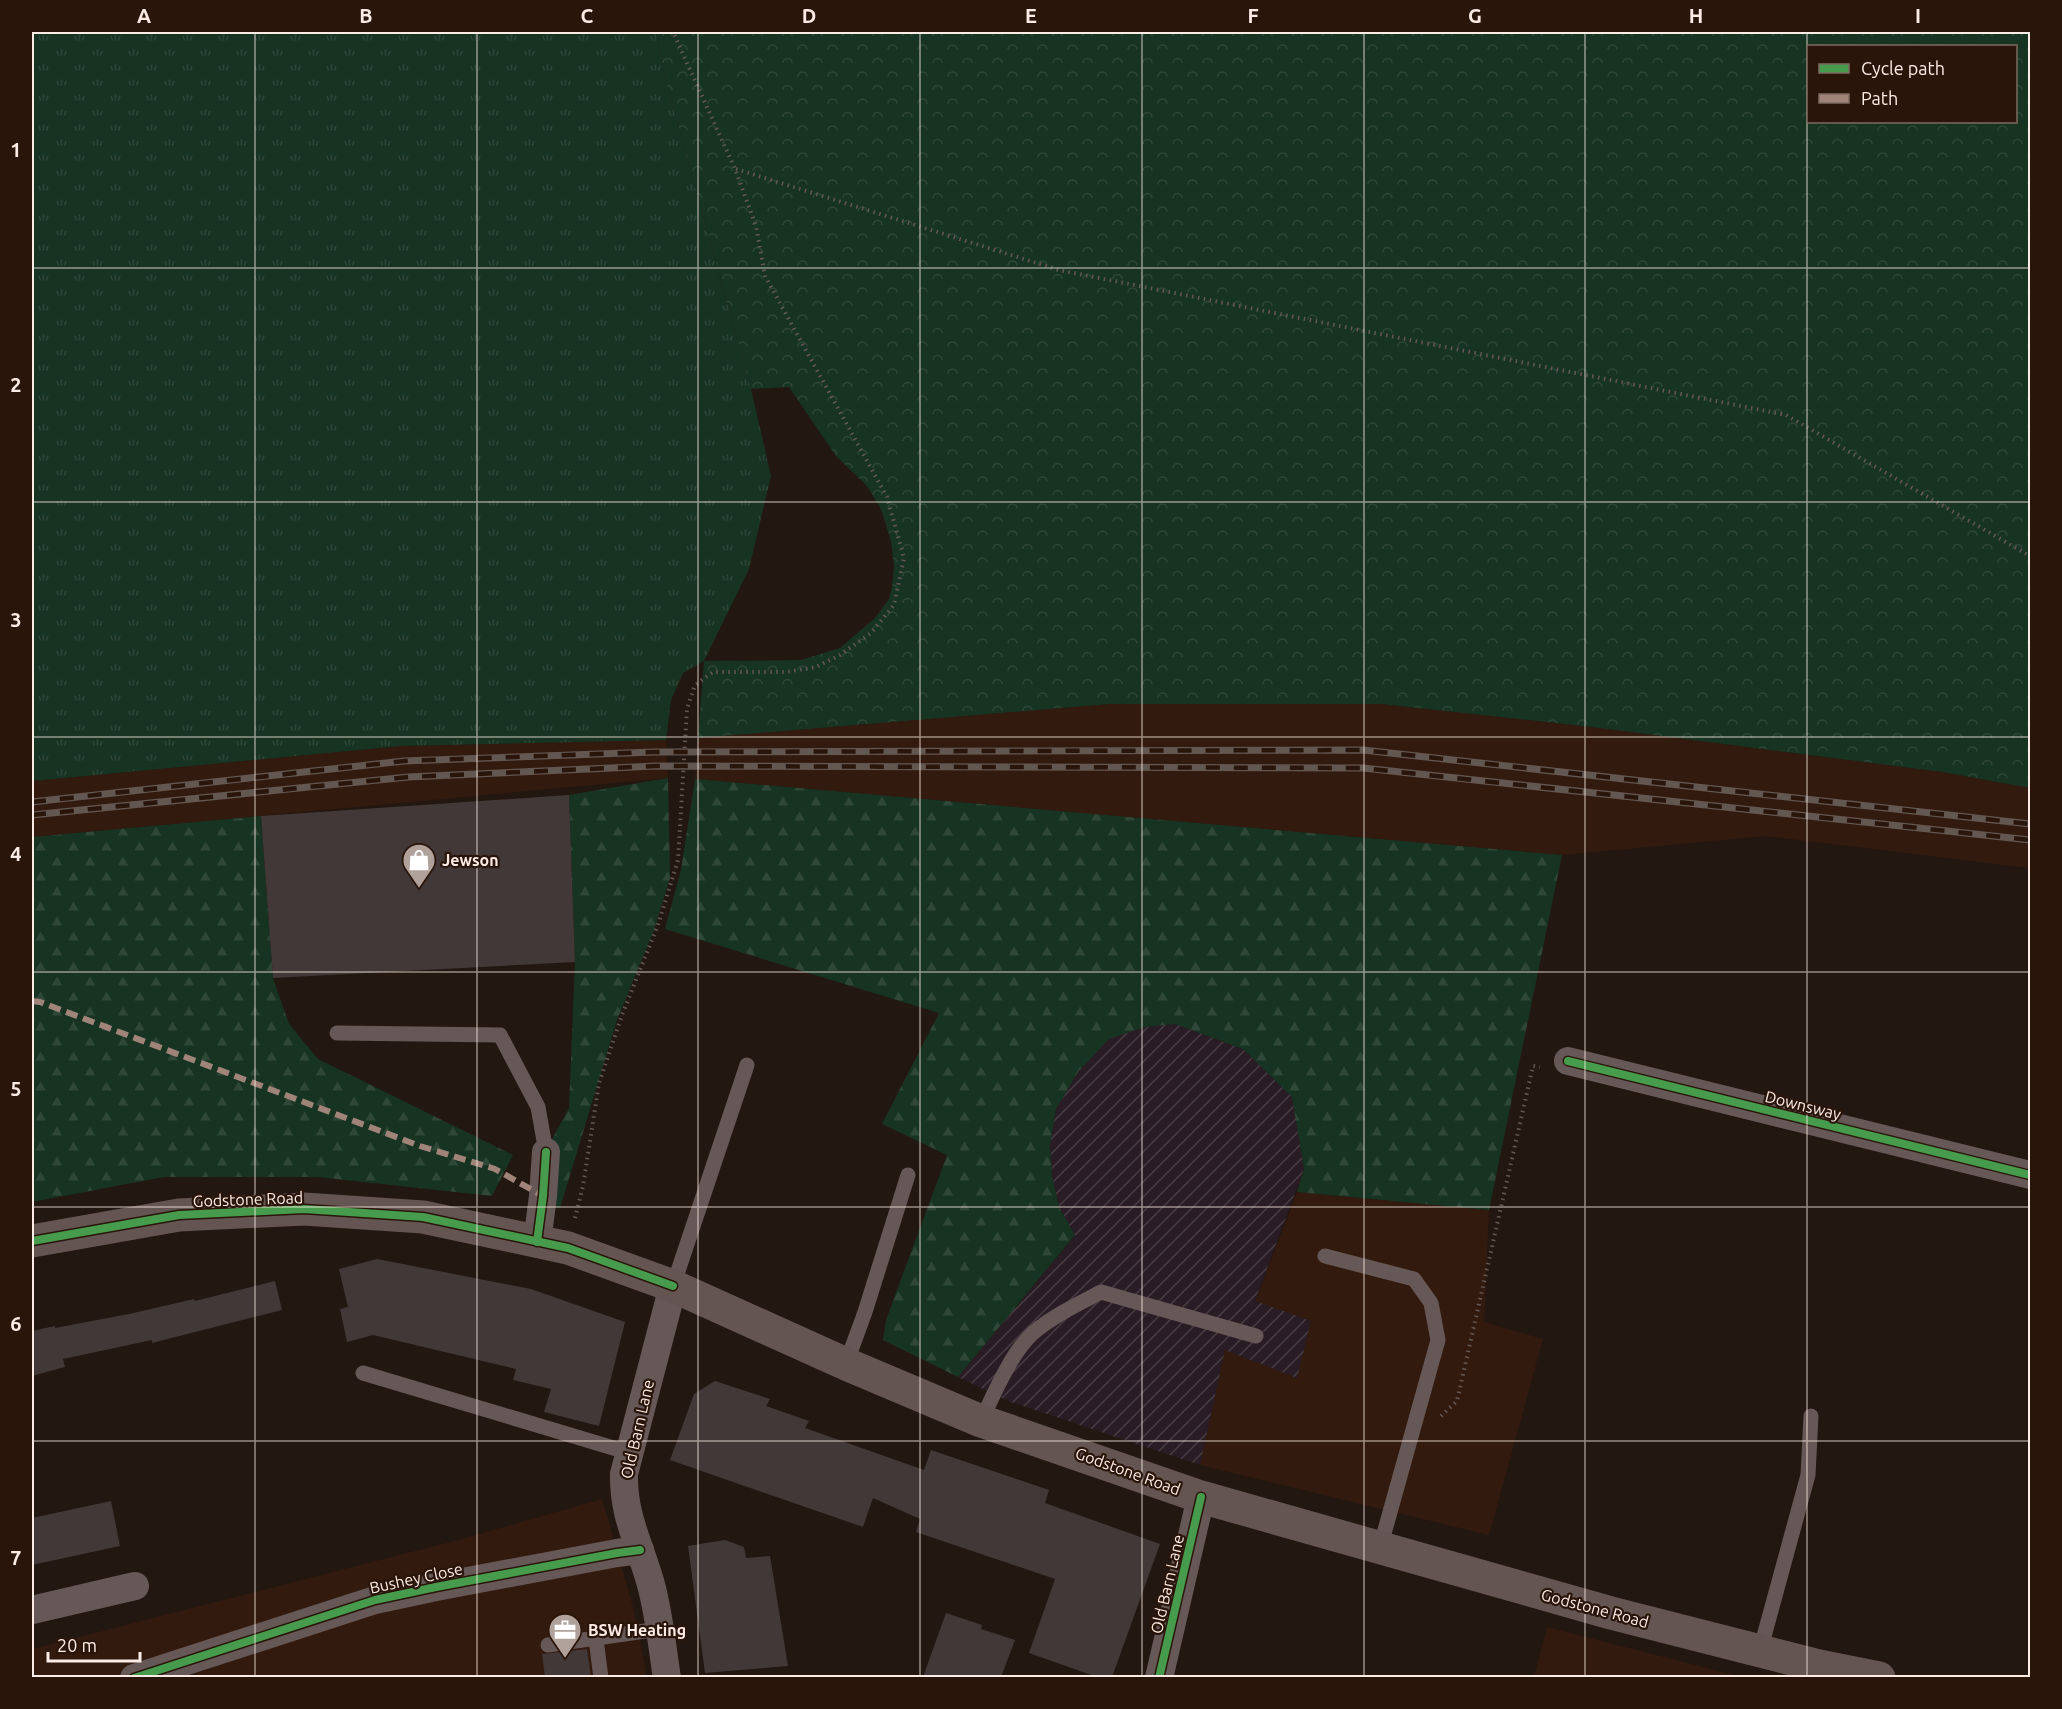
<svg xmlns="http://www.w3.org/2000/svg" width="2062" height="1709" font-family="Ubuntu,sans-serif">
<style>
.built{fill:#331a0e}
.industrial{fill:url(#industrial-furrows)}
.grass{fill:url(#grass-tufts)}
.forest{fill:url(#forest-firs)}
.park{fill:url(#park-crowns);fill-rule:evenodd}
.building{fill:#423837}
.lines{fill:none;stroke-linecap:round;stroke-linejoin:round}
.path{stroke:#645854;stroke-width:4;stroke-dasharray:1.5 4.5;stroke-linecap:butt}
.lane{stroke:#665857;stroke-width:15}
.street{stroke:#665857;stroke-width:28}
.highway{stroke:#645552;stroke-width:33}
.rail-casing{stroke:#635752;stroke-width:7}
.rail{stroke:#2a150a;stroke-width:4.5;stroke-dasharray:14;stroke-linecap:butt}
.quiet{stroke:#a18479;stroke-width:6;stroke-dasharray:12 6;stroke-linecap:butt}
.cycleway-casing{stroke:#2a150a;stroke-width:11}
.cycleway{stroke:#469c4c;stroke-width:8}
.grid{fill:none;stroke:#fcece5;stroke-width:1.5;stroke-opacity:0.55}
.labels{text-anchor:middle;dominant-baseline:central;stroke-width:4.5;stroke-linejoin:round;paint-order:stroke}
.poi-label{font-size:16px;font-weight:bold;fill:#fcece5;stroke:#2a150a;text-anchor:start}
.street-label{font-size:16px;fill:#fcece5;stroke:#2a150a}
.neatline{fill:none;stroke:#fcece5;stroke-width:2}
.grid-label{font-size:20px;text-anchor:middle;font-weight:bold;fill:#fcece5}
</style>
<defs>
<pattern id="industrial-furrows" width="10" height="10" patternUnits="userSpaceOnUse" patternTransform="scale(1.5)"><rect width="10" height="10" fill="#291c25"/><path d="M-1 1l2-2M0 10L10 0M9 11l2-2" fill="none" stroke="#493d44"/></pattern>
<pattern id="grass-tufts" width="24" height="20" patternUnits="userSpaceOnUse" patternTransform="scale(1.5)"><rect width="24" height="20" fill="#173322"/><path d="M3 7l-1-3M5 7V3M7 7l1-3M15 17l-1-3M17 17v-4M19 17l1-3" fill="none" stroke="#2e4737"/></pattern>
<pattern id="forest-firs" width="22" height="20" patternUnits="userSpaceOnUse" patternTransform="scale(1.5)"><rect width="22" height="20" fill="#173322"/><path d="M5 1l3.5 6h-7zM16 11l3.5 6h-7z" fill="#2e4737"/></pattern>
<pattern id="park-crowns" width="20" height="18" patternUnits="userSpaceOnUse" patternTransform="scale(1.5)"><rect width="20" height="18" fill="#173322"/><path d="M2 6a3 3 0 1 1 6 0M12 15a3 3 0 1 1 6 0" fill="none" stroke="#2e4737"/></pattern>
</defs>
<rect width="100%" height="100%" fill="#231711"/>
<g class="built">
<polygon points="1109,704 1381,704 1592,727 1942,772 2030,788 2030,868 1766,836 1562,855 695,779 698,738"/>
<polygon points="666,740 668,778 32,837 32,781 402,746"/>
<polygon points="1297,1192 1489,1210 1484,1322 1543,1339 1489,1535 1200,1465 1225,1350 1298,1378 1255,1302"/>
<polygon points="602,1499 633,1607 647,1677 32,1678 32,1649 462,1539"/>
<polygon points="1547,1627 1742,1677 1534,1677"/>
</g>
<polygon class="industrial" points="1175,1024 1243,1049 1293,1097 1304,1169 1255,1301 1311,1321 1297,1378 1225,1350 1200,1465 1008,1401 958,1377 1075,1236 1059,1207 1052,1175 1050,1145 1056,1109 1078,1072 1109,1039 1145,1027"/>
<polygon class="grass" points="32,32 656,32 665,78 751,389 771,476 749,569 704,661 683,673 671,700 666,740 402,746 32,781"/>
<g class="forest">
<polygon points="668,778 670,878 654,930 617,1020 560,1208 552,1206 549,1145 569,1108 575,962 569,795"/>
<polygon points="695,779 1562,855 1489,1210 1297,1192 1304,1169 1292,1097 1243,1049 1175,1024 1145,1027 1109,1039 1078,1072 1056,1109 1050,1145 1052,1175 1059,1207 1075,1235 958,1377 883,1340 886,1320 947,1155 882,1124 939,1013 665,929 681,870"/>
<polygon points="261,816 273,978 289,1024 318,1059 513,1155 492,1196 318,1177 164,1177 32,1202 32,837"/>
</g>
<path class="park" d="M 656,32 L 2030,32 L 2030,788 L 1942,772 L 1592,727 L 1381,704 L 1109,704 L 698,738 L 704,661 L 801,660 L 840,648 L 875,618 L 889,599 L 892,587 L 894,566 L 891,541 L 881,509 L 867,486 L 836,456 L 789,387 L 751,389 L 665,78 ZM 1808,46 L 2016,46 L 2016,122 L 1808,122 Z"/>
<g class="building">
<polygon points="569,795 575,962 273,978 261,816"/>
<polygon points="377,1259 531,1289 625,1322 599,1426 544,1412 551,1389 513,1380 516,1369 373,1335 347,1342 340,1309 348,1307 339,1269"/>
<polygon points="275,1281 282,1310 152,1343 152,1340 63,1359 65,1367 32,1376 32,1331 55,1326 55,1328 129,1314 194,1299 195,1301"/>
<polygon points="715,1381 770,1399 766,1406 809,1421 805,1428 924,1470 931,1450 1049,1490 1045,1503 1160,1544 1112,1677 1097,1677 1029,1653 1055,1579 916,1532 920,1519 873,1498 863,1527 670,1460 694,1394"/>
<polygon points="111,1501 120,1546 32,1565 32,1518"/>
<polygon points="725,1540 744,1547 746,1558 770,1556 788,1666 705,1673 688,1546"/>
<polygon points="946,1613 982,1625 981,1629 1015,1640 1001,1677 923,1677"/>
<polygon points="587,1649 591,1677 545,1677 542,1654"/>
</g>
<g class="lines">
<g class="path">
<polyline points="736,169 1059,270 1786,415 2030,556"/>
<polyline points="575,1218 583,1186 599,1083 622,1015 659,922 678,860 687,709 695,685 713,672 786,672 816,667 840,655 871,633 894,605 904,558 887,497 765,276 756,226 735,169 673,32"/>
<polyline points="1441,1416 1457,1401 1533,1066 1540,1067"/>
</g>
<g class="lane">
<polyline points="337,1033 500,1035 538,1107 546,1152"/>
<polyline points="1325,1256 1414,1279 1431,1303 1438,1340 1380,1548"/>
<polyline points="673,1286 747,1065"/>
<polyline points="846,1364 865,1312 908,1175"/>
<polyline points="363,1373 630,1453"/>
<path d="M 981,1421 C 994,1394 1011,1353 1033,1333 C 1053,1316 1078,1304 1101,1292 L 1256,1336"/>
<polyline points="596,1639 601,1678"/>
<polyline points="548,1645 659,1629"/>
<polyline points="1760,1651 1808,1475 1811,1416"/>
</g>
<g class="street">
<polyline points="1568,1061 2030,1175"/>
<polyline points="537,1242 543,1196 546,1152"/>
<polyline points="32,1610 135,1586"/>
<polyline points="134,1678 375,1600 436,1587 617,1553 640,1550"/>
<path d="M 667,1678 C 662,1646 659,1612 650,1581 C 639,1543 623,1515 624,1474 L 673,1286"/>
<polyline points="1159,1678 1201,1497"/>
</g>
<polyline class="highway" points="32,1241 179,1215 304,1209 423,1217 568,1248 673,1286 846,1364 981,1421 1201,1497 1611,1613 1819,1666 1879,1678"/>
<g class="rail-casing">
<g id="rail">
<polyline points="32,802 404,761 654,752 1363,750 2030,824"/>
<polyline points="32,815 408,777 656,766 1363,768 2030,840"/>
</g>
</g>
<use href="#rail" class="rail"/>
<polyline class="quiet" points="32,1001 40,1002 420,1146 495,1169 543,1196"/>
<g class="cycleway-casing">
<g id="cycleway">
<polyline points="1568,1061 2030,1175"/>
<polyline points="32,1241 179,1215 304,1209 423,1217 568,1248 673,1286"/>
<polyline points="537,1242 543,1196 546,1152"/>
<polyline points="134,1678 375,1600 436,1587 617,1553 640,1550"/>
<polyline points="1159,1678 1201,1497"/>
</g>
</g>
<use href="#cycleway" class="cycleway"/>
</g>
<path class="grid" d="M 255,32 L 255,1678M 477,32 L 477,1678M 698,32 L 698,1678M 920,32 L 920,1678M 1142,32 L 1142,1678M 1364,32 L 1364,1678M 1585,32 L 1585,1678M 1807,32 L 1807,1678M 32,268 L 2030,268M 32,502 L 2030,502M 32,737 L 2030,737M 32,972 L 2030,972M 32,1207 L 2030,1207M 32,1441 L 2030,1441"/>
<defs>
<g id="shop-pin" transform="scale(1.725)"><path d="M0 17L-7.5 6A9.5 9.5 0 1 1 7.5 6Z" fill="#b0a19b" stroke="#2a150a"/><path d="M-5-2.5h2.3a2.7 3.5 0 0 1 5.4 0H5L5.5 6h-11ZM-1.5-2.5h3a1.5 2.3 0 0 0-3 0Z" fill="#fff"/></g>
<g id="office-pin" transform="scale(1.725)"><path d="M0 17L-7.5 6A9.5 9.5 0 1 1 7.5 6Z" fill="#b0a19b" stroke="#2a150a"/><path d="M-6-3h4V-5.5h4V-3h4V5H-6ZM-1-4.5V-3h2v-1.5ZM-6 0V1H6V0Z" fill="#fff"/></g>
</defs>
<g fill-rule="evenodd">
<use href="#shop-pin" x="419" y="860"/>
<use href="#office-pin" x="565" y="1630"/>
</g>
<g class="labels">
<g class="poi-label">
<text x="442" y="860">Jewson</text>
<text x="588" y="1630">BSW Heating</text>
</g>
<g class="street-label">
<text transform="translate(1803 1105) rotate(14)">Downsway</text>
<text transform="translate(248 1199) rotate(-2)">Godstone Road</text>
<text transform="translate(637 1429) rotate(-77)">Old Barn Lane</text>
<text transform="translate(1128 1471) rotate(20)">Godstone Road</text>
<text transform="translate(416 1578) rotate(-12)">Bushey Close</text>
<text transform="translate(1167 1584) rotate(-77)">Old Barn Lane</text>
<text transform="translate(1595 1608) rotate(15)">Godstone Road</text>
</g>
</g>
<rect width="2062" height="1709" fill="none" stroke="#2a150a" stroke-width="66"/>
<rect x="1807" y="45" width="210" height="78" fill="#2a150a" stroke="#7e6b62" stroke-width="1.5"/>
<rect x="1819" y="64" width="30" height="9" fill="#469c4c" stroke="#7e6b62" stroke-width="1.5"/>
<text x="1861" y="75" font-size="18" fill="#fcece5">Cycle path</text>
<rect x="1819" y="94" width="30" height="9" fill="#a18479" stroke="#7e6b62" stroke-width="1.5"/>
<text x="1861" y="105" font-size="18" fill="#fcece5">Path</text>
<path d="M48 1652v9h92v-9" fill="none" stroke="#fcece5" stroke-width="3"/>
<text x="57" y="1652" font-size="18" fill="#fcece5" stroke="#2a150a" stroke-width="4.5" paint-order="stroke">20 m</text>
<rect x="33" y="33" width="1996" height="1643" class="neatline"/>
<g class="grid-label">
<text x="144" y="23">A</text>
<text x="366" y="23">B</text>
<text x="587" y="23">C</text>
<text x="809" y="23">D</text>
<text x="1031" y="23">E</text>
<text x="1253" y="23">F</text>
<text x="1475" y="23">G</text>
<text x="1696" y="23">H</text>
<text x="1918" y="23">I</text>
<text x="16" y="157">1</text>
<text x="16" y="392">2</text>
<text x="16" y="627">3</text>
<text x="16" y="861">4</text>
<text x="16" y="1096">5</text>
<text x="16" y="1331">6</text>
<text x="16" y="1565">7</text>
</g>
</svg>
